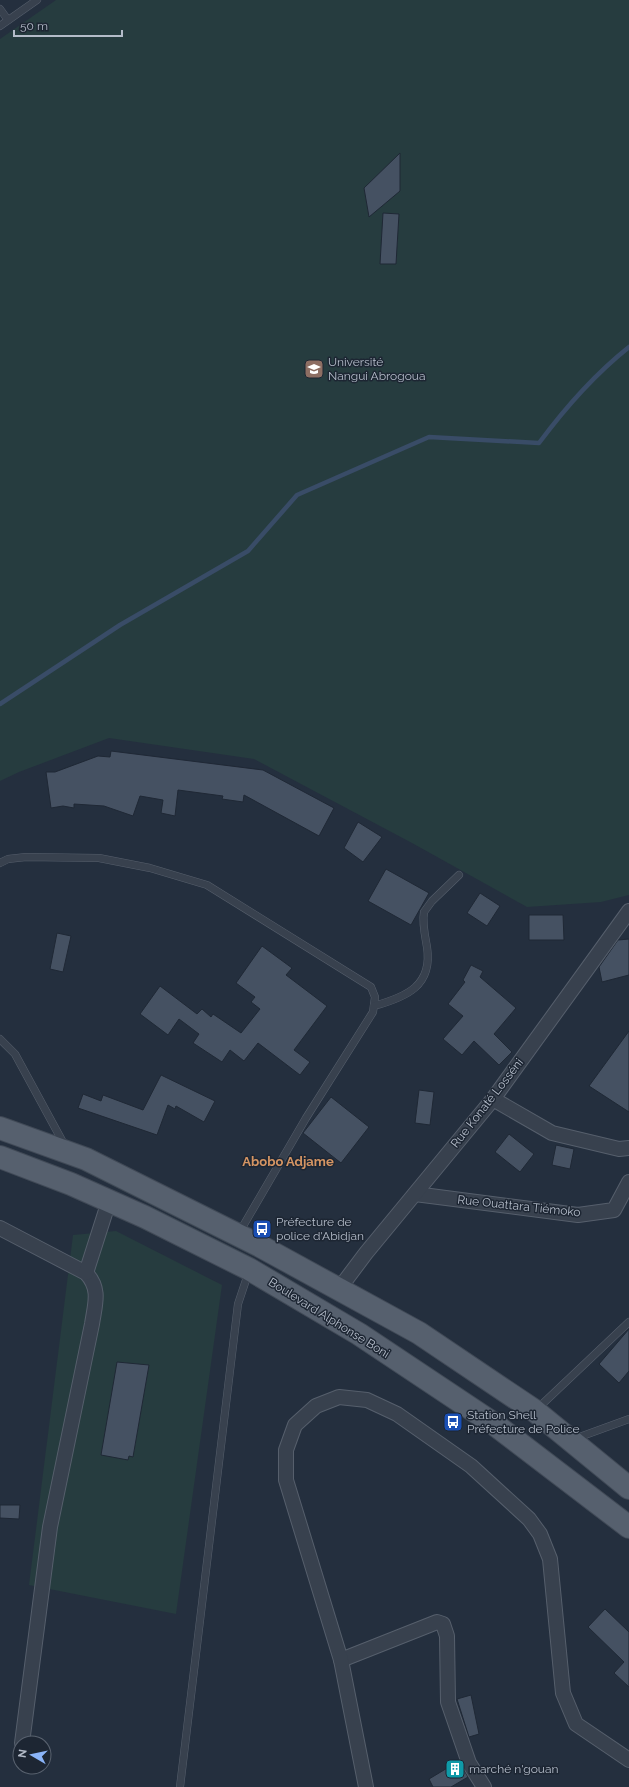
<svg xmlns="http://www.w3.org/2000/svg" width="629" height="1787" font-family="Raleway,sans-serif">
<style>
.green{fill:#263c3f}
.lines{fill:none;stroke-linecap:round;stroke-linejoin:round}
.stream{stroke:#394c67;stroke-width:4.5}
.building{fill:#455162;stroke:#1f2835}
.service-casing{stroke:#565f6c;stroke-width:8}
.minor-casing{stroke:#565f6c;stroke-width:16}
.primary-casing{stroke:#414a57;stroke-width:24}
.service{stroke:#38414e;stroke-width:7}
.minor{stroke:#38414e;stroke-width:14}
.primary{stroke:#56606e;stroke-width:22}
.labels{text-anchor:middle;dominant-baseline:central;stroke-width:3;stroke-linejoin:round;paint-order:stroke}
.poi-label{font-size:12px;fill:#b4bcc9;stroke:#1d2633;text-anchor:start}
.street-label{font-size:12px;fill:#b4bcc9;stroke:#1d2633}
.neighbourhood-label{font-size:13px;font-weight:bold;fill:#d59563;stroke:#1d2633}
</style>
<rect width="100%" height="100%" fill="#242f3e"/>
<g class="green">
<polygon points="56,0 629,0 629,895 601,902 527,907 412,843 254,759 109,738 19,772 0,781 0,39"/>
<polygon points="116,1231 222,1285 176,1614 29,1585 73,1235"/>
</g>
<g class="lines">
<path class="stream" d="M 0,704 L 120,625 L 248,551 L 297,495 L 429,437 L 539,443 C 565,408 595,374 629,347"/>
</g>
<g class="building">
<polygon points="400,153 400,191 369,217 364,188"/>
<polygon points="383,213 399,214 396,264 380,264"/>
<polygon points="111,751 263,770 334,808 319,836 244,795 243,802 222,799 223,796 178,790 175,816 161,813 163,800 140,796 133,816 104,806 74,804 74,808 63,806 51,808 46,772 55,772 98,756 110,757"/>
<polygon points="358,822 382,837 363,862 344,848"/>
<polygon points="386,869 429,893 411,925 368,901"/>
<polygon points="480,893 500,906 487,926 467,913"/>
<polygon points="529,915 563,915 564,940 529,940"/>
<polygon points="57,933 71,936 63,972 50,969"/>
<polygon points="629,939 629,975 602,982 599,967 618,940"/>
<polygon points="262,946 292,968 286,975 327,1006 294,1050 310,1062 300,1075 258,1043 244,1061 230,1050 222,1062 193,1043 199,1034 179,1019 168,1035 140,1014 160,986 197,1014 202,1009 211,1017 213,1014 241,1033 260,1009 251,1002 255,997 236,983"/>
<polygon points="471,965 483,971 480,977 516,1008 494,1034 512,1052 499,1065 474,1041 462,1055 443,1039 463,1016 448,1004 465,982 463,980"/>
<polygon points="629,1031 629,1112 589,1086"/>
<polygon points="161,1075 215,1101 204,1122 176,1106 175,1109 168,1105 157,1135 78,1108 83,1094 101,1101 103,1095 143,1110"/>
<polygon points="419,1090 434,1092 430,1125 415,1123"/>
<polygon points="331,1097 369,1127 341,1163 303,1133"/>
<polygon points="509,1134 534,1154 520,1172 495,1152"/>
<polygon points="556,1145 574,1149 570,1169 552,1165"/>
<polygon points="629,1329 629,1371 619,1383 599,1364"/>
<polygon points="117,1362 149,1365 133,1457 129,1456 128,1460 101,1455"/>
<polygon points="0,1505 20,1505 19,1519 0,1518"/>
<polygon points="605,1609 629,1632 629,1687 614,1673 624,1662 588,1627"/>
<polygon points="471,1695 479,1734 469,1737 457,1699"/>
<polygon points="459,1761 468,1777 451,1787 433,1787 429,1779"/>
</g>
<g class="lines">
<g class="service-casing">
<g id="service">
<polyline points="0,9 8,20"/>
<polyline points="0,26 37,0"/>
<polyline points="0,863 8,859 26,857 99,858 150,868 207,885 371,987 375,997 373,1012 306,1118 239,1233"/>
<path d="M 374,1006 C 406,997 433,986 427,947 C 425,936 422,923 424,912 L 432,901 L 459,875"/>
<polyline points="0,1039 15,1054 65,1146"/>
<polyline points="536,1410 629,1322"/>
<polyline points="574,1439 629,1419"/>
<polyline points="180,1787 238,1304 249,1271"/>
</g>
</g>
<g class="minor-casing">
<g id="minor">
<polyline points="493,1099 552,1133 619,1149 629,1148"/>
<polyline points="415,1194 578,1215 614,1210 629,1182"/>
<path d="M 0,1228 L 86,1273 C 101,1289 95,1304 92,1324 L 50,1527 L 22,1743"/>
<polyline points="86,1273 109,1201"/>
<polyline points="339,1289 366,1253 493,1099 629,911"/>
<polyline points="341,1660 437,1622 443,1624 447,1636 448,1702 469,1763 484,1787"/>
<polyline points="366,1787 341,1660 286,1480 286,1450 295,1425 316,1406 339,1397 367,1400 397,1414 471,1466 529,1519 540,1534 550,1559 563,1693 576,1724 629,1760"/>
</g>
</g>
<g class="primary-casing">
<g id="primary">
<polyline points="0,1128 86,1159 260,1246 419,1333 535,1411 629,1488"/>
<polyline points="0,1157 71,1184 145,1217 249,1269 359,1334 494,1424 629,1527"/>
</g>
</g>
<use href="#service" class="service"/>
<use href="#minor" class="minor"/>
<use href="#primary" class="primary"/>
</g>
<defs>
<g id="university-square" transform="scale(1)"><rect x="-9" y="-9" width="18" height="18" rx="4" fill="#8d6e63" stroke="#1d2633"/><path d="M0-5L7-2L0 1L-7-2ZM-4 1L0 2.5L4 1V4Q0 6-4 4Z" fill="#fff"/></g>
<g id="bus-square" transform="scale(1)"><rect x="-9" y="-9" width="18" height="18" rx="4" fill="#1a4fb4" stroke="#1d2633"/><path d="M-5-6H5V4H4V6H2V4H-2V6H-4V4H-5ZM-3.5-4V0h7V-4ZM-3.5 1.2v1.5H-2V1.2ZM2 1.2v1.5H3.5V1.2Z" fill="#fff"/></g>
<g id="building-square" transform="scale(1)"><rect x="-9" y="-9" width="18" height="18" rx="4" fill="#0f9aa8" stroke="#1d2633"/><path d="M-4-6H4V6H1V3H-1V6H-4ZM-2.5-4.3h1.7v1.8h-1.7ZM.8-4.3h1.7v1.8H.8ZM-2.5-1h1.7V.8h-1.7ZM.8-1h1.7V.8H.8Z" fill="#fff"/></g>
</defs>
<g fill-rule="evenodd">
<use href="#university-square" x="314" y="369"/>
<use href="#bus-square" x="262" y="1229"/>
<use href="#bus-square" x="453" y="1422"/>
<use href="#building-square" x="455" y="1769"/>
</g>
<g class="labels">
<g class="poi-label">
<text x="328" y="362">Université<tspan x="328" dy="14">Nangui Abrogoua</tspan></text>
<text x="276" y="1222">Préfecture de<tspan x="276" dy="14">police d'Abidjan</tspan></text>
<text x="467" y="1415">Station Shell<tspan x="467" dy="14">Préfecture de Police</tspan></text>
<text x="469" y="1769">marché n'gouan</text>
</g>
<g class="street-label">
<text transform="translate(487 1103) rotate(-52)">Rue Konaté Losséni</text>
<text transform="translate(519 1206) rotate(6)">Rue Ouattara Tiémoko</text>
<text transform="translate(329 1318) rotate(32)">Boulevard Alphonse Boni</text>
</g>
<g class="neighbourhood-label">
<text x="288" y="1161">Abobo Adjame</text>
</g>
</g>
<g transform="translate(32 1755) rotate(279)"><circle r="19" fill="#1d2633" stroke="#59626f"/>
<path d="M0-3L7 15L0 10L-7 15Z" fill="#8ab4f8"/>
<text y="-6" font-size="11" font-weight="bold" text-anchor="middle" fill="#b4bcc9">N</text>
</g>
<path d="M14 30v6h108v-6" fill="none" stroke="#b4bcc9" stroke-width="2"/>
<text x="20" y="30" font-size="12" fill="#b4bcc9" stroke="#1d2633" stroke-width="3" paint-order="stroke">50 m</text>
</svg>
